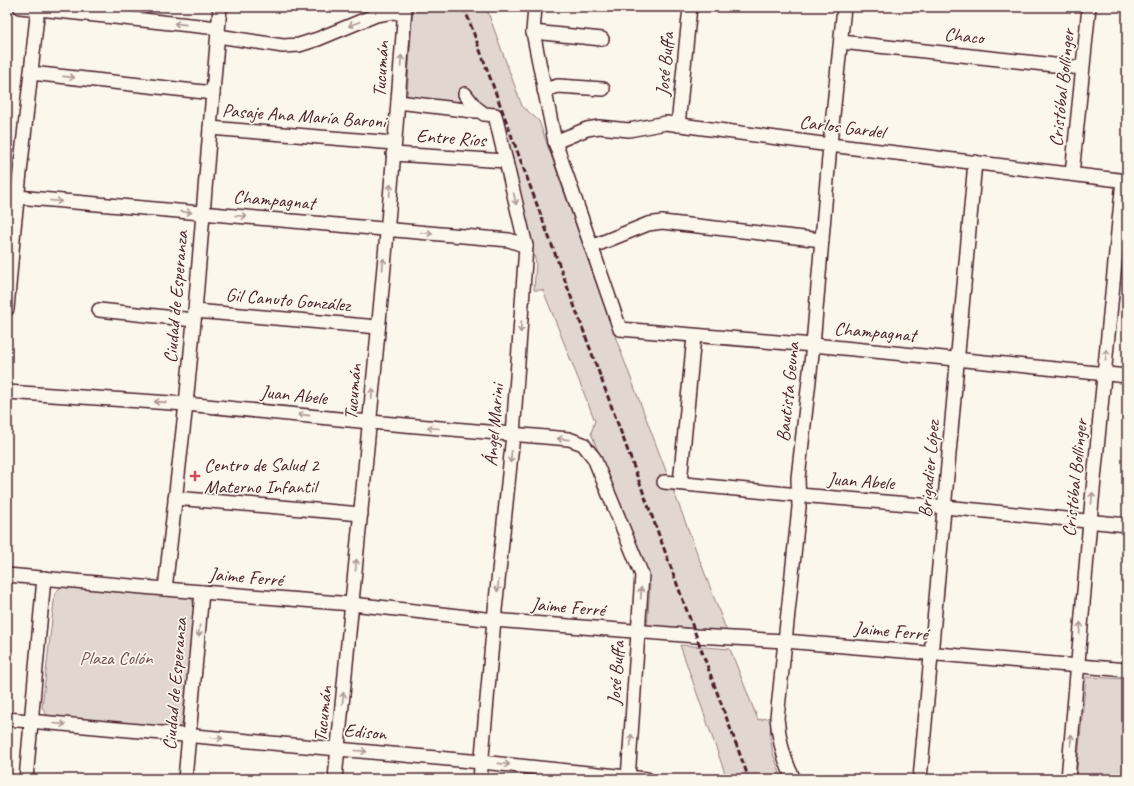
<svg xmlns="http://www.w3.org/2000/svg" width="1134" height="786" font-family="Caveat,sans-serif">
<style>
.green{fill:#e2d7d0;stroke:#967b7e}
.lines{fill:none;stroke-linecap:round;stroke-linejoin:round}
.minor-casing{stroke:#4a1f2b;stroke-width:16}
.minor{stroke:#fbf7ec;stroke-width:13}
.rail{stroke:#4a1f2b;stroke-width:3;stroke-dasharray:6 3;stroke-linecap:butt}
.oneway{stroke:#ab9695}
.poi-dot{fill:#d1495b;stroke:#fbf7ec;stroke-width:1.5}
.labels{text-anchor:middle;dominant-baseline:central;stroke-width:3.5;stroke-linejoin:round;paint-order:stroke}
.street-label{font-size:19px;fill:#4a1f2b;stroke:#fbf7ec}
.poi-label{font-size:19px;fill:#4a1f2b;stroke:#fbf7ec;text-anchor:start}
.park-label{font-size:19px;fill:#704d54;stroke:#fbf7ec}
</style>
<rect width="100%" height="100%" fill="#fbf7ec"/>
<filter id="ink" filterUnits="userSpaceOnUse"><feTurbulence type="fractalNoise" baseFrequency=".025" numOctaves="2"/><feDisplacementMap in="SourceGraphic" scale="8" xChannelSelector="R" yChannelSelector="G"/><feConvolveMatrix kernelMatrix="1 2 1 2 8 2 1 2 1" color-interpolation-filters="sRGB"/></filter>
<g filter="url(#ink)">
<g class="green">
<polygon points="414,7 423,7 431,12 440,7 486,7 522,106 539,121 616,339 727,632 647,628 650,585 591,433 595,421 543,290 534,290 536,263 497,110 407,96 413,8"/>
<polygon points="61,587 191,597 195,607 182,725 173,730 49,718 42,707 55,593"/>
<polygon points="680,645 730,649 758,720 771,717 770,737 773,753 782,779 727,779"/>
<polygon points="1086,677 1127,679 1127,779 1076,779"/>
</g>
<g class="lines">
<g class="minor-casing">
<g id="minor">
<polyline points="20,7 218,28"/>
<polyline points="535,7 533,32 555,142 620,329 813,345 1127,376"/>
<polyline points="533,32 602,39"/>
<polyline points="218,36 283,46 299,45 318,39 376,15 393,12 404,14"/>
<polyline points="841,42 1082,68"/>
<polyline points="31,73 213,93"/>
<polyline points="544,90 558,86 603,89"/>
<polyline points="465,94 475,107 484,114 495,115 526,246 513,435 494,620 480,779"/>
<polyline points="398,102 473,111 480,111"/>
<polyline points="678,125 690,7"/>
<polyline points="210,128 394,143"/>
<polyline points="555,142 587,129 599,127 629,130 666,123 830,145 1127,181"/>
<polyline points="393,154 506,161"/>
<polyline points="1072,174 1089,7"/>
<polyline points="17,197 509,240 526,246"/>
<polyline points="591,247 648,224 662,222 822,240"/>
<polyline points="7,309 14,228 38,7"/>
<polyline points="99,310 194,320"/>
<polyline points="195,311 378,327"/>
<polyline points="7,392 186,404 370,422 569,439 583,444 594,458 642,575 628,779"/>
<polyline points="664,482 799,495 945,507 1127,525"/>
<polyline points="680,483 694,336"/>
<polyline points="175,498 361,514"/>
<polyline points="7,575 165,589 352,604 494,620 696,636 785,641 1127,670"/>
<polyline points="165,589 186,404 195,311 220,7"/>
<polyline points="7,719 481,762 647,779"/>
<polyline points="26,779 44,578"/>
<polyline points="185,779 202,592"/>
<path d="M 335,779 C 359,522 387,265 405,7"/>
<path d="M 794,779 C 783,760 779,739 777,718 L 799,507 L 798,478 L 813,345 L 830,145 L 844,7"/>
<polyline points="920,779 975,162"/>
<polyline points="1068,779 1090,521 1123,180"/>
</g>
</g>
<use href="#minor" class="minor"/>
<polyline class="rail" points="464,7 749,779"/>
</g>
<defs><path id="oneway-shaft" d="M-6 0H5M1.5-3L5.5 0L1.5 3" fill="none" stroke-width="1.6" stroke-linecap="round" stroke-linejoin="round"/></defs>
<g class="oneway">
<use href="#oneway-shaft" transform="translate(180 24) rotate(-174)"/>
<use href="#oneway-shaft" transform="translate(354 24) rotate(157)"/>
<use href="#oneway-shaft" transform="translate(401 61) rotate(-86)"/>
<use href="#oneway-shaft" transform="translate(69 77) rotate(6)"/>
<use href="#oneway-shaft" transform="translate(390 190) rotate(-85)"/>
<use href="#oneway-shaft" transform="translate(515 199) rotate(76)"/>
<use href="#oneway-shaft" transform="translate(56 201) rotate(5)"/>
<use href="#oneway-shaft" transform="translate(186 212) rotate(5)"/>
<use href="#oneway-shaft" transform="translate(241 216) rotate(5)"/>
<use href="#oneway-shaft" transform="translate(427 233) rotate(5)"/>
<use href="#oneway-shaft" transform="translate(383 264) rotate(-85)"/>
<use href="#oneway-shaft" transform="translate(521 327) rotate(94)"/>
<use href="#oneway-shaft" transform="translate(1106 355) rotate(-85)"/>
<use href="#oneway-shaft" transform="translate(372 394) rotate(-85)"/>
<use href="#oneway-shaft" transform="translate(160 402) rotate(-176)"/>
<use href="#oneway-shaft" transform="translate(304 415) rotate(-174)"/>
<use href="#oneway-shaft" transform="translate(433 428) rotate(-175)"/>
<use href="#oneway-shaft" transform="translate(563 439) rotate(-174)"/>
<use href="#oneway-shaft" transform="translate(511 457) rotate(96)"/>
<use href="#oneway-shaft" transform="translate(1092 498) rotate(-84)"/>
<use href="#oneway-shaft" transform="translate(356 565) rotate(-85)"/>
<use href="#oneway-shaft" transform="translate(498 586) rotate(96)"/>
<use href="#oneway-shaft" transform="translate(641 593) rotate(-87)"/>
<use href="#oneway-shaft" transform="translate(1080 628) rotate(-85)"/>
<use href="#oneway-shaft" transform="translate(199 631) rotate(96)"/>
<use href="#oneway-shaft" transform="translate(343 698) rotate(-84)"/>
<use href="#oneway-shaft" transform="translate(60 724) rotate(5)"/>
<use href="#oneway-shaft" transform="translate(217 738) rotate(5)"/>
<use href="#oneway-shaft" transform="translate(631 740) rotate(-86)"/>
<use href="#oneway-shaft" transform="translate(1071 740) rotate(-85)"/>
<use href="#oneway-shaft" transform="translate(361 751) rotate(5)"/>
<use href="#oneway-shaft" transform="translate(504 764) rotate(6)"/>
</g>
</g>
<path class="poi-dot" d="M193 470h4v4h4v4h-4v4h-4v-4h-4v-4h4z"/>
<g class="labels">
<g class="street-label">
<text transform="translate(964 36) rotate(6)">Chaco</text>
<text transform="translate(665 64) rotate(-85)">José Buffa</text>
<text transform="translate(381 69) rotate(-86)">Tucumán</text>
<text transform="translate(1062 88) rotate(-84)">Cristóbal Bollinger</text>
<text transform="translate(304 116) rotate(4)">Pasaje Ana María Baroni</text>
<text transform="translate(842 127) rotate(7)">Carlos Gardel</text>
<text transform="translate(451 138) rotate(4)">Entre Ríos</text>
<text transform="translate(274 200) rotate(5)">Champagnat</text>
<text transform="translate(176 297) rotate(-85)">Ciudad de Esperanza</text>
<text transform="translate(288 300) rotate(5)">Gil Canuto González</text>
<text transform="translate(875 332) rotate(5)">Champagnat</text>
<text transform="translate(353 392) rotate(-85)">Tucumán</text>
<text transform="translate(788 392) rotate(-84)">Bautista Geuna</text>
<text transform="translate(294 395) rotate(6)">Juan Abele</text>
<text transform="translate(494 425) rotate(-85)">Ángel Marini</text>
<text transform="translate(929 469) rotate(-85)">Brigadier López</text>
<text transform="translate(1075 478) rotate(-84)">Cristóbal Bollinger</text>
<text transform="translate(861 481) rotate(4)">Juan Abele</text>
<text transform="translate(246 577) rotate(5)">Jaime Ferré</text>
<text transform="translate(568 607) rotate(5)">Jaime Ferré</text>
<text transform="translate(891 631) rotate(5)">Jaime Ferré</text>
<text transform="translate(616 673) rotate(-86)">José Buffa</text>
<text transform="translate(175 684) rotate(-85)">Ciudad de Esperanza</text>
<text transform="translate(323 714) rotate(-84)">Tucumán</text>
<text transform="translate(365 732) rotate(5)">Edison</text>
</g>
<g class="poi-label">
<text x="204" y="465">Centro de Salud 2<tspan x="204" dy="22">Materno Infantil</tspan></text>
</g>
<g class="park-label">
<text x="116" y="658">Plaza Colón</text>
</g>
</g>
<rect width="1134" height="786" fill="none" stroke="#fbf7ec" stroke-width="24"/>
<rect x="12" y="12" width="1110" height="762" fill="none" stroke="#4a1f2b" stroke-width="1.5" filter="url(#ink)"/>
</svg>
